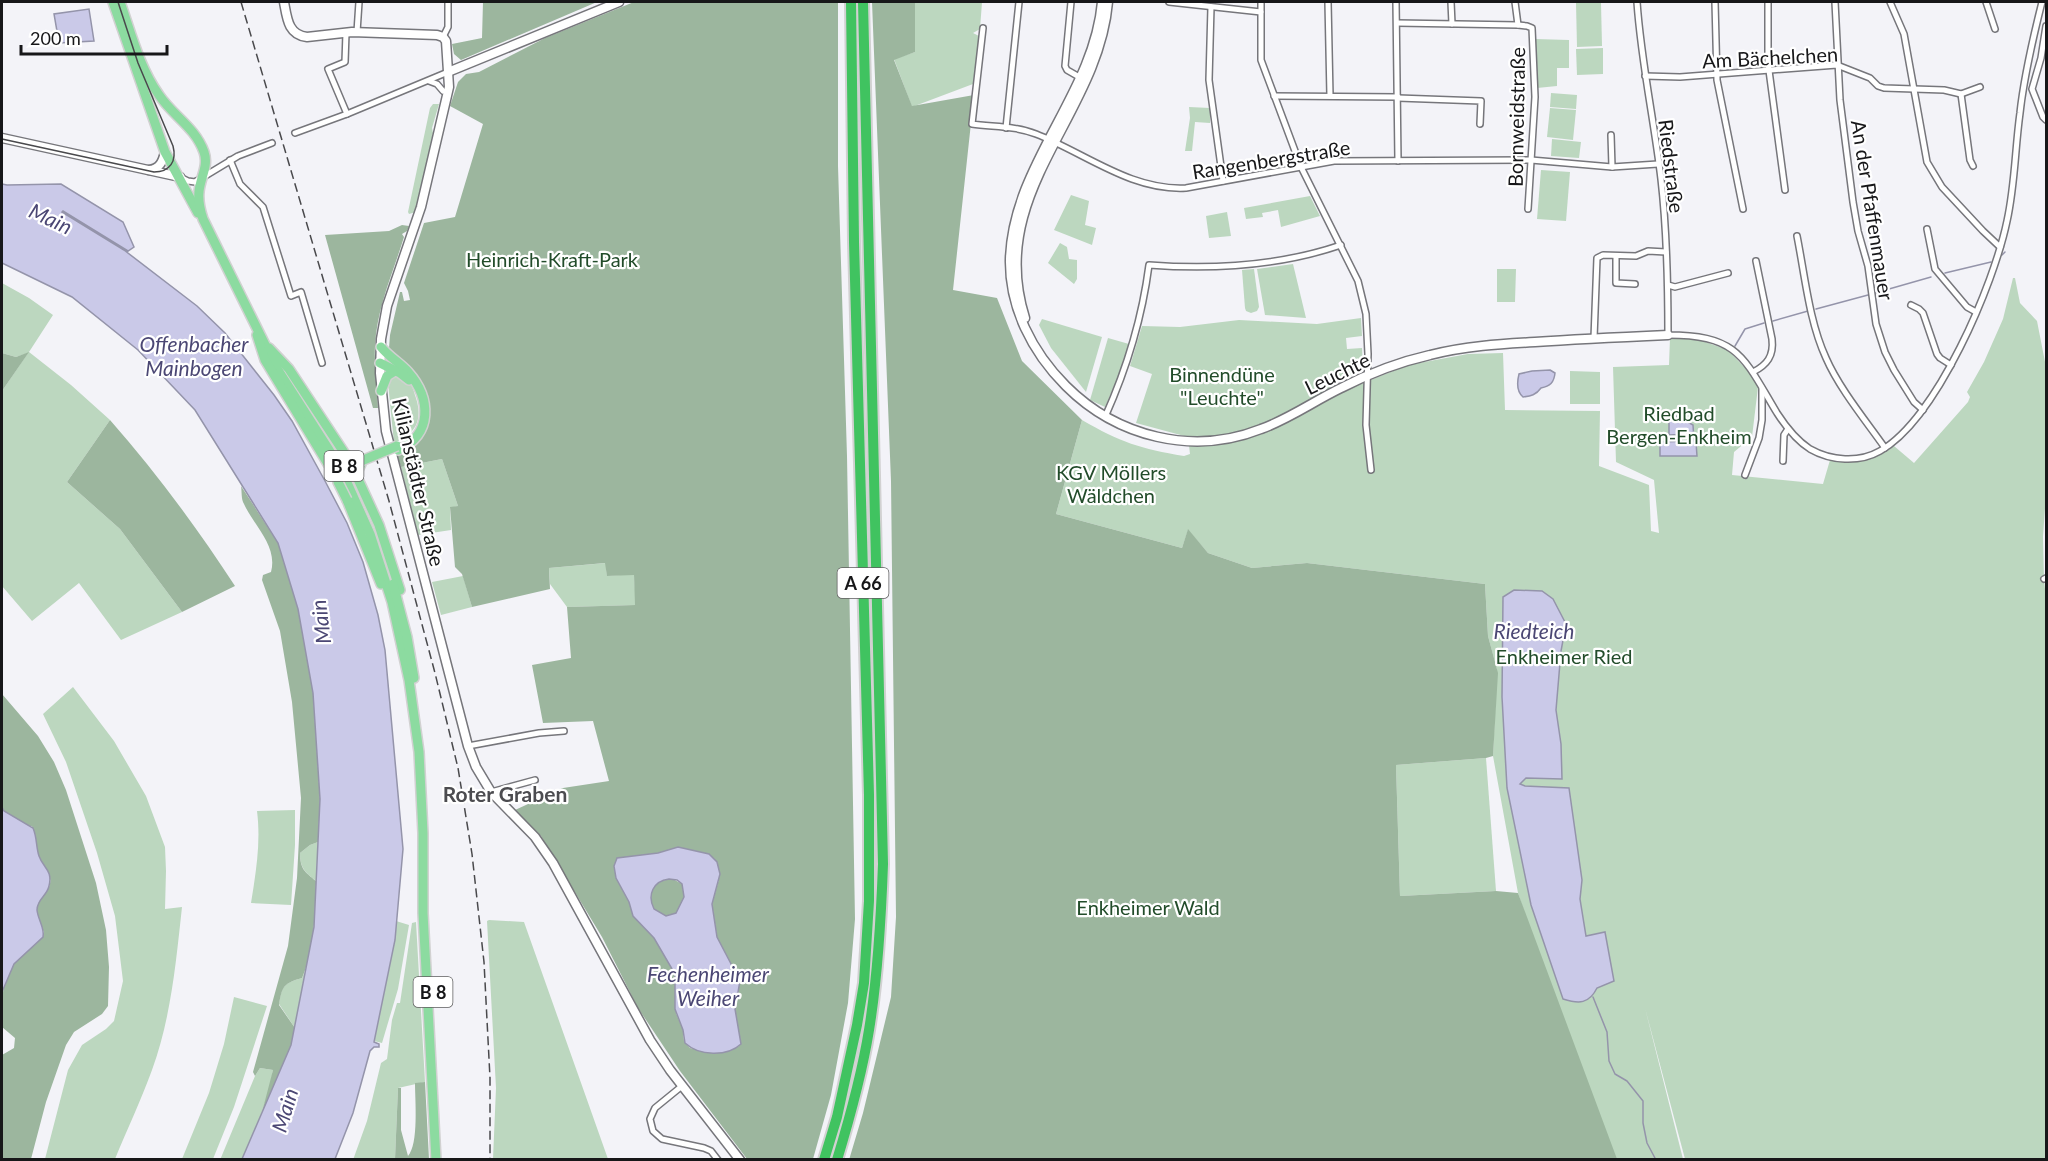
<svg xmlns="http://www.w3.org/2000/svg" width="2048" height="1161" font-family="Lato,sans-serif">
<style>
.green{fill:#bcd7bf}
.forest{fill:#9cb69e;fill-rule:evenodd}
.water{fill:#cac9e8;stroke:#9494aa;stroke-width:1.5;fill-rule:evenodd}
.lines{fill:none;stroke-linecap:round;stroke-linejoin:round}
.stream{stroke:#9494aa;stroke-width:1.5}
.street-casing{stroke:#76767b;stroke-width:8}
.secondary-casing{stroke:#76767b;stroke-width:11}
.primary-casing{stroke:#d1d1d1;stroke-width:12}
.highway-casing{stroke:#d1d1d1;stroke-width:14}
.street{stroke:#fff;stroke-width:5}
.secondary{stroke:#fff;stroke-width:8}
.primary{stroke:#8cdba0;stroke-width:9}
.highway{stroke:#40c360;stroke-width:10}
.tram{stroke:#49494c;stroke-width:1.5}
.rail{stroke:#49494c;stroke-width:1.5;stroke-dasharray:9 4.5;stroke-linecap:butt}
.primary-bridge-casing{stroke:#d1d1d1;stroke-width:12;stroke-linecap:butt}
.primary-bridge{stroke:#8cdba0;stroke-width:9}
.labels{text-anchor:middle;dominant-baseline:central;stroke-width:4.5;stroke-linejoin:round;paint-order:stroke}
.shield{fill:#fff;stroke:#5d5d5e;stroke-width:1.5}
.shield-label{font-size:18px;font-weight:bold;fill:#171719}
.street-label{font-size:20px;fill:#171719;stroke:#fff}
.park-label{font-size:20px;fill:#224c2a;stroke:#fff}
.water-label{font-size:21px;font-style:italic;fill:#4b4774;stroke:#fff}
.neighbourhood-label{font-size:21px;font-weight:bold;fill:#4c4c50;stroke:#fff}
</style>
<rect width="100%" height="100%" fill="#f3f3f8"/>
<g class="green">
<polygon points="915,2 982,2 980,29 973,33 979,36 973,84 912,107 894,59 915,52"/>
<polygon points="1576,3 1601,3 1602,46 1577,47"/>
<polygon points="1535,39 1569,40 1569,68 1557,68 1557,86 1537,88"/>
<polygon points="1603,48 1603,74 1577,75 1576,49"/>
<polygon points="1551,93 1577,95 1576,109 1550,107"/>
<polygon points="433,104 439,104 432,128 433,133 416,212 409,214 408,212 430,108"/>
<polygon points="1189,107 1210,108 1210,123 1195,122 1192,151 1185,151 1190,118"/>
<polygon points="1550,108 1576,110 1573,140 1547,137"/>
<polygon points="1552,139 1581,142 1579,158 1551,156"/>
<polygon points="1541,170 1570,172 1566,221 1537,219"/>
<polygon points="1071,195 1089,201 1085,225 1096,228 1092,245 1054,230"/>
<polygon points="1310,196 1320,216 1281,227 1278,210 1262,213 1263,217 1246,219 1244,208"/>
<polygon points="1227,212 1231,236 1209,238 1206,216"/>
<polygon points="1060,243 1067,247 1069,259 1077,260 1077,279 1074,284 1048,263"/>
<polygon points="1293,264 1306,318 1265,315 1257,269"/>
<polygon points="1254,269 1259,307 1257,311 1251,313 1246,311 1245,308 1242,270"/>
<polygon points="1497,269 1516,269 1515,302 1497,302"/>
<path d="M 2013,278 L 2015,278 L 2020,303 L 2037,321 L 2046,367 L 2046,494 L 2043,537 L 2044,579 L 2046,599 L 2046,1159 L 1685,1159 L 1645,1008 L 1683,1159 L 1595,1159 L 1528,923 L 1518,893 L 1493,756 L 1497,670 L 1488,636 L 1485,584 L 1307,563 L 1252,568 L 1208,553 L 1188,530 L 1182,548 L 1056,514 L 1082,420 C 1120,442 1141,449 1184,456 L 1190,454 L 1188,437 L 1136,423 L 1152,374 L 1130,366 L 1142,326 L 1180,327 L 1239,320 L 1317,324 L 1361,318 L 1362,336 L 1346,338 L 1347,349 L 1362,348 L 1363,370 L 1335,383 L 1336,394 L 1408,365 L 1468,354 L 1503,353 L 1505,410 L 1600,411 L 1599,466 L 1649,485 L 1651,531 L 1659,533 L 1654,480 L 1616,462 L 1613,367 L 1669,365 L 1670,338 L 1697,339 L 1728,350 L 1751,374 L 1758,387 L 1752,437 L 1734,452 L 1732,475 L 1823,484 L 1830,460 C 1854,463 1874,461 1894,446 L 1914,463 L 1968,402 L 1970,397 L 1967,392 L 1984,362 L 2003,319 Z"/>
<polygon points="2,283 29,298 53,315 29,352 71,385 110,420 67,482 120,529 182,612 121,640 79,583 32,621 2,586 2,391 28,353 16,357 2,353"/>
<polygon points="1042,319 1102,337 1086,392 1051,348 1039,325"/>
<polygon points="1108,338 1129,344 1122,368 1105,407 1090,400"/>
<polygon points="1570,371 1600,372 1600,404 1570,404"/>
<path d="M 395,374 C 399,376 404,378 408,380 C 412,384 414,392 416,398 C 423,420 416,434 394,443 L 388,383 Z"/>
<polygon points="442,459 458,506 450,508 451,530 418,535 401,467"/>
<polygon points="606,563 607,576 634,574 636,605 567,607 550,584 549,568"/>
<polygon points="463,576 472,607 441,615 432,582"/>
<path d="M 73,687 L 114,741 L 146,796 L 165,847 L 166,871 L 165,909 L 182,907 C 176,962 171,1018 152,1070 C 141,1100 127,1130 115,1159 L 45,1159 L 68,1070 L 82,1045 L 106,1029 L 114,1021 L 123,981 L 115,916 L 97,853 L 66,762 L 43,714 Z"/>
<polygon points="1486,758 1496,891 1400,896 1396,765"/>
<path d="M 295,810 L 295,845 L 291,905 L 251,903 C 256,872 261,842 257,811 Z"/>
<path d="M 318,842 L 316,881 C 305,872 300,868 300,853 L 310,845 Z"/>
<polygon points="489,920 524,922 608,1159 493,1159 496,1088 487,921"/>
<polygon points="396,921 409,925 398,989 382,1043 374,1041 395,940"/>
<polygon points="416,922 425,1082 398,1088 395,1159 353,1160 367,1121 381,1063 387,1059 392,1020 397,1003 400,1003 412,923"/>
<path d="M 305,971 L 295,1028 L 279,1004 C 282,986 284,983 302,978 Z"/>
<polygon points="234,997 267,1006 234,1107 213,1159 182,1159 209,1093 224,1044"/>
<path d="M 260,1068 L 273,1070 C 268,1102 255,1130 242,1159 L 220,1160 L 255,1076 Z"/>
</g>
<g class="forest">
<polygon points="483,2 597,2 461,60 454,54 452,44 482,38"/>
<path d="M 634,2 L 838,2 L 838,166 L 847,456 L 855,919 L 848,1003 L 831,1095 L 813,1159 L 747,1159 L 680,1071 L 638,1008 L 602,937 L 541,836 L 515,810 L 563,788 L 609,781 L 593,721 L 543,723 L 532,665 L 571,658 L 567,607 L 635,605 L 634,575 L 607,576 L 605,563 L 549,568 L 550,589 L 472,607 L 462,574 L 455,567 L 450,507 L 458,506 L 442,459 L 401,467 L 397,455 C 424,442 422,434 428,407 L 389,348 L 390,335 L 400,292 L 402,292 L 404,301 L 410,300 L 408,291 L 404,283 L 424,223 L 455,217 L 483,124 L 450,106 L 458,82 L 466,74 L 479,72 L 545,38 ZM 678,847 L 709,854 L 719,879 L 712,904 L 717,937 L 740,981 L 735,1009 L 739,1046 L 724,1052 L 712,1053 L 690,1048 L 684,1041 L 683,1030 L 676,1013 L 675,974 L 654,938 L 633,916 L 629,902 L 616,878 L 614,866 L 617,858 L 658,853 Z"/>
<polygon points="872,2 915,2 915,52 894,60 912,106 974,95 953,290 997,298 1022,361 1082,420 1056,514 1182,548 1188,529 1208,553 1252,568 1307,563 1485,584 1488,636 1498,673 1493,756 1486,758 1396,765 1400,896 1496,891 1518,893 1617,1159 849,1160 863,1113 891,997 896,917 891,481"/>
<path d="M 402,225 L 409,226 L 407,231 L 402,234 L 404,237 C 393,273 377,307 375,346 C 374,366 377,387 378,408 L 373,408 L 325,235 L 389,231 Z"/>
<polygon points="29,352 2,391 2,353 16,357"/>
<path d="M 110,420 C 156,472 197,528 235,586 L 182,612 L 120,529 L 67,482 Z"/>
<path d="M 241,486 L 278,543 L 298,609 L 313,693 L 320,799 L 318,842 L 310,845 L 300,853 C 300,869 305,872 316,881 C 315,912 315,949 302,978 C 284,983 282,986 279,1005 L 295,1028 L 291,1045 L 261,1116 L 273,1070 L 260,1068 L 255,1076 L 253,1072 L 288,946 L 297,878 L 301,798 L 292,702 L 280,631 L 262,580 L 263,575 L 271,572 C 278,546 254,526 244,504 C 241,499 242,492 241,486 Z"/>
<path d="M 2,694 L 38,736 L 54,762 L 66,790 L 96,883 L 106,930 L 109,967 L 108,1006 L 102,1014 L 74,1032 L 66,1045 L 46,1102 L 31,1159 L 2,1159 L 2,1055 L 14,1048 L 15,1038 L 2,1027 C 2,1001 0,974 21,955 C 34,944 35,949 44,932 C 39,923 33,909 39,900 C 43,894 48,892 50,884 C 52,871 42,865 38,854 C 35,845 34,835 32,826 L 27,826 L 4,811 L 2,807 Z"/>
<path d="M 673,879 L 682,884 L 684,897 L 676,913 L 666,916 L 654,909 C 648,898 650,889 659,881 Z"/>
<path d="M 425,1082 L 429,1159 L 395,1159 L 398,1088 L 401,1088 L 401,1130 L 408,1156 C 419,1144 415,1100 415,1083 Z"/>
</g>
<g class="water">
<polygon points="89,9 94,41 59,43 54,14"/>
<polygon points="2,184 7,185 61,184 123,222 134,247 128,251 63,211 62,212 124,250 197,306 225,333 274,395 292,421 325,481 347,523 363,562 378,615 385,650 403,849 395,940 374,1042 379,1044 379,1047 374,1047 370,1051 353,1113 335,1159 242,1159 291,1045 314,927 320,799 313,693 298,609 278,543 195,410 138,350 72,297 2,263"/>
<path d="M 1550,370 L 1555,373 C 1554,383 1550,386 1541,388 C 1536,395 1531,396 1523,397 C 1516,391 1517,382 1519,374 L 1532,371 Z"/>
<polygon points="1677,416 1693,425 1694,441 1696,442 1697,456 1660,456 1660,442 1690,441 1689,434 1669,435 1669,420"/>
<path d="M 1514,590 L 1542,591 L 1553,599 L 1566,624 L 1561,651 L 1556,710 L 1561,744 L 1562,779 L 1526,778 L 1520,784 L 1525,786 L 1569,788 L 1582,880 L 1580,899 L 1586,936 L 1605,932 L 1614,981 L 1597,988 C 1589,1004 1579,1004 1563,999 L 1531,905 L 1507,788 L 1502,697 L 1503,597 Z"/>
<path d="M 2,807 L 4,811 L 33,828 C 37,837 36,847 39,856 C 43,868 53,870 49,886 C 47,896 37,899 37,910 C 38,920 45,928 43,937 L 14,964 L 2,992 Z"/>
<path d="M 678,847 L 709,854 L 717,862 L 720,874 L 712,904 L 717,937 L 740,981 L 735,1009 L 741,1044 C 727,1057 699,1056 685,1043 L 683,1030 L 675,1009 L 675,974 L 654,938 L 633,916 L 629,902 L 616,878 L 614,866 L 617,858 L 658,853 ZM 669,879 L 677,880 L 682,884 L 684,897 L 676,913 L 666,916 L 654,909 C 647,895 653,881 669,879 Z"/>
</g>
<g class="lines">
<g class="stream">
<polyline points="2002,255 2005,252"/>
<polyline points="1945,273 1991,262"/>
<polyline points="1875,293 1931,277"/>
<polyline points="1816,309 1868,295"/>
<polyline points="1773,321 1808,311"/>
<polyline points="1735,346 1745,329 1764,323"/>
<polyline points="1593,997 1607,1032 1609,1061 1615,1074 1627,1081 1643,1101 1643,1123 1647,1143 1656,1160"/>
</g>
<g class="street-casing">
<g id="street">
<polyline points="1071,2 1065,66 1067,70 1081,78"/>
<polyline points="1169,2 1261,12"/>
<polyline points="1261,2 1261,60 1301,167 1358,281 1366,314 1368,354 1366,425 1371,470"/>
<polyline points="1328,2 1330,96"/>
<polyline points="1396,2 1398,161"/>
<polyline points="1451,2 1452,24"/>
<polyline points="1515,2 1518,25"/>
<path d="M 1637,2 C 1641,61 1654,120 1661,179 C 1667,231 1668,283 1668,335 C 1739,335 1744,358 1777,413 C 1786,427 1796,440 1810,449 C 1831,461 1859,463 1880,451 C 1937,419 1994,284 2007,221 C 2015,185 2015,149 2020,113 C 2024,76 2033,38 2042,2"/>
<polyline points="1715,2 1717,80 1743,209"/>
<polyline points="1768,2 1768,63 1785,190"/>
<polyline points="1835,2 1840,100 1853,202 1858,231 1868,266 1876,324 1885,352 1894,370 1914,402 1923,410"/>
<polyline points="1890,2 1904,34 1927,162 1942,187 1983,231 2000,247"/>
<polyline points="1986,2 1995,29"/>
<polyline points="1211,7 1209,80 1223,181"/>
<polyline points="1397,23 1518,25 1527,26 1532,28 1535,97 1528,209"/>
<polyline points="2046,26 2041,58 2032,89 2043,117 2046,120"/>
<path d="M 983,28 L 972,124 C 993,127 1016,126 1036,134 C 1085,153 1131,191 1186,188 L 1334,161 L 1531,160 L 1612,167 L 1658,164"/>
<polyline points="357,32 359,2"/>
<polyline points="346,33 345,62 328,69 347,114"/>
<polyline points="443,37 448,27 448,2"/>
<polyline points="1645,76 1680,77 1837,65 1870,78 1878,86 1884,88 1944,90 1961,94 1980,87"/>
<polyline points="429,81 437,84 443,91"/>
<polyline points="1961,94 1970,160 1973,166"/>
<polyline points="1274,96 1398,97"/>
<polyline points="1398,98 1481,101 1480,124"/>
<polyline points="1006,128 1019,2"/>
<polyline points="295,133 347,114 448,72"/>
<polyline points="1611,135 1612,167"/>
<polyline points="230,160 240,184 263,207 291,296 301,292 322,363"/>
<polyline points="180,177 188,181 195,182 238,156 272,143"/>
<polyline points="1927,229 1935,269 1967,307 1976,312"/>
<path d="M 1797,236 C 1805,276 1809,321 1826,358 C 1839,388 1866,421 1885,448"/>
<polyline points="1616,256 1616,283 1635,284"/>
<polyline points="1668,285 1675,287 1728,273"/>
<polyline points="1911,305 1919,309 1923,313 1937,354 1940,358 1951,365"/>
<polyline points="1594,338 1597,258 1603,255 1636,256 1648,251 1666,252"/>
<path d="M 1753,372 C 1767,365 1774,356 1772,339 L 1756,261"/>
<path d="M 1105,417 C 1127,368 1142,319 1149,265 C 1215,270 1279,266 1341,245"/>
<polyline points="1783,461 1784,435 1788,429"/>
<polyline points="1745,475 1759,438 1762,420 1762,389"/>
<polyline points="2044,579 2046,578"/>
<polyline points="468,746 539,733 564,731"/>
<polyline points="491,792 535,780"/>
<polyline points="682,1086 655,1108 650,1119 653,1131 662,1139 704,1148 711,1151 718,1160"/>
</g>
</g>
<g class="secondary-casing">
<g id="secondary">
<path d="M 284,2 C 287,18 288,35 307,37 L 352,32 L 437,35 L 443,37 L 446,41 L 449,87 L 421,207 L 387,306 L 381,339 L 380,373 L 386,431 L 468,746 L 476,767 L 491,792 L 535,837 L 553,863 L 650,1040 L 670,1070 L 740,1160"/>
<path d="M 1102,2 C 1094,94 1013,164 1010,259 C 1009,307 1032,352 1066,386 C 1117,437 1193,456 1261,429 C 1289,419 1314,401 1341,388 C 1370,373 1399,362 1430,355 C 1465,346 1500,344 1535,342 C 1580,339 1624,337 1668,335"/>
<polyline points="448,72 619,2"/>
<polyline points="2,138 180,177"/>
<path d="M 149,170 C 160,169 163,161 165,152"/>
<path d="M 1025,318 C 985,192 1098,117 1108,2"/>
</g>
</g>
<g class="primary-casing">
<g id="primary">
<polyline points="113,2 165,152 198,213"/>
<path d="M 120,2 C 131,33 139,67 159,95 C 173,116 195,127 204,152 C 209,166 200,178 199,192 C 198,202 200,210 203,219 L 276,367 L 329,450 L 345,478 L 370,534 L 392,602 L 409,680 L 419,752 L 423,833 L 423,913 L 436,1160"/>
<polyline points="257,335 265,360 328,464 334,469"/>
<path d="M 381,347 C 389,357 400,363 408,372 C 431,398 433,435 398,450"/>
<polyline points="269,348 289,369 345,454 349,457 360,461"/>
<polyline points="380,363 400,373 409,380"/>
<polyline points="381,391 387,376 395,371"/>
<polyline points="361,464 358,470 357,477 379,525 400,590"/>
<polyline points="347,500 381,584"/>
<polyline points="393,584 407,637 414,678"/>
</g>
</g>
<g class="highway-casing">
<g id="highway">
<polyline points="824,1160 837,1117 857,1025 864,983 869,901 869,795 854,242 851,2"/>
<path d="M 837,1160 C 850,1117 862,1074 869,1030 C 878,975 881,920 883,864 L 863,2"/>
</g>
</g>
<use href="#street" class="street"/>
<use href="#secondary" class="secondary"/>
<use href="#primary" class="primary"/>
<use href="#highway" class="highway"/>
<path class="tram" d="M 2,139 L 154,172 C 170,172 177,161 173,146 L 138,63 L 118,2"/>
<polyline class="rail" points="241,2 389,501 435,673 458,768 472,854 484,962 490,1078 490,1160"/>
<g class="primary-bridge-casing">
<g id="primary-bridge">
<polyline points="330,467 342,464 345,454"/>
<polyline points="347,500 338,482 342,469 397,446"/>
</g>
</g>
<use href="#primary-bridge" class="primary-bridge"/>
</g>
<g class="labels">
<g class="shield">
<rect x="324.5" y="451" width="39" height="30" rx="4.5"/>
<rect x="837.5" y="568" width="51" height="30" rx="4.5"/>
<rect x="413.5" y="977" width="39" height="30" rx="4.5"/>
</g>
<g class="shield-label">
<text x="344" y="466">B 8</text>
<text x="863" y="583">A 66</text>
<text x="433" y="992">B 8</text>
</g>
<g class="street-label">
<text transform="translate(1770 57) rotate(-3)">Am Bächelchen</text>
<text transform="translate(1516 117) rotate(-89)">Bornweidstraße</text>
<text transform="translate(1271 159) rotate(-9)">Rangenbergstraße</text>
<text transform="translate(1672 166) rotate(83)">Riedstraße</text>
<text transform="translate(1873 210) rotate(81)">An der Pfaffenmauer</text>
<text transform="translate(1337 373) rotate(-26)">Leuchte</text>
<text transform="translate(419 482) rotate(77)">Kilianstädter Straße</text>
</g>
<g class="park-label">
<text x="552" y="259">Heinrich-Kraft-Park</text>
<text x="1222" y="374">Binnendüne<tspan x="1222" dy="23">"Leuchte"</tspan></text>
<text x="1679" y="413">Riedbad<tspan x="1679" dy="23">Bergen-Enkheim</tspan></text>
<text x="1111" y="472">KGV Möllers<tspan x="1111" dy="23">Wäldchen</tspan></text>
<text x="1564" y="656">Enkheimer Ried</text>
<text x="1148" y="907">Enkheimer Wald</text>
</g>
<g class="water-label">
<text transform="translate(51 218) rotate(25)">Main</text>
<text x="194" y="343">Offenbacher<tspan x="194" dy="24">Mainbogen</tspan></text>
<text transform="translate(320 622) rotate(-97)">Main</text>
<text x="1534" y="630">Riedteich</text>
<text x="708" y="973">Fechenheimer<tspan x="708" dy="24">Weiher</tspan></text>
<text transform="translate(284 1110) rotate(-73)">Main</text>
</g>
<g class="neighbourhood-label">
<text x="505" y="793">Roter Graben</text>
</g>
</g>
<rect width="2048" height="1161" fill="none" stroke="#171719" stroke-width="6"/>
<path d="M21 45v9h146v-9" fill="none" stroke="#171719" stroke-width="3"/>
<text x="30" y="45" font-size="18" fill="#171719" stroke="#ffffff" stroke-width="4.5" paint-order="stroke">200 m</text>
</svg>
